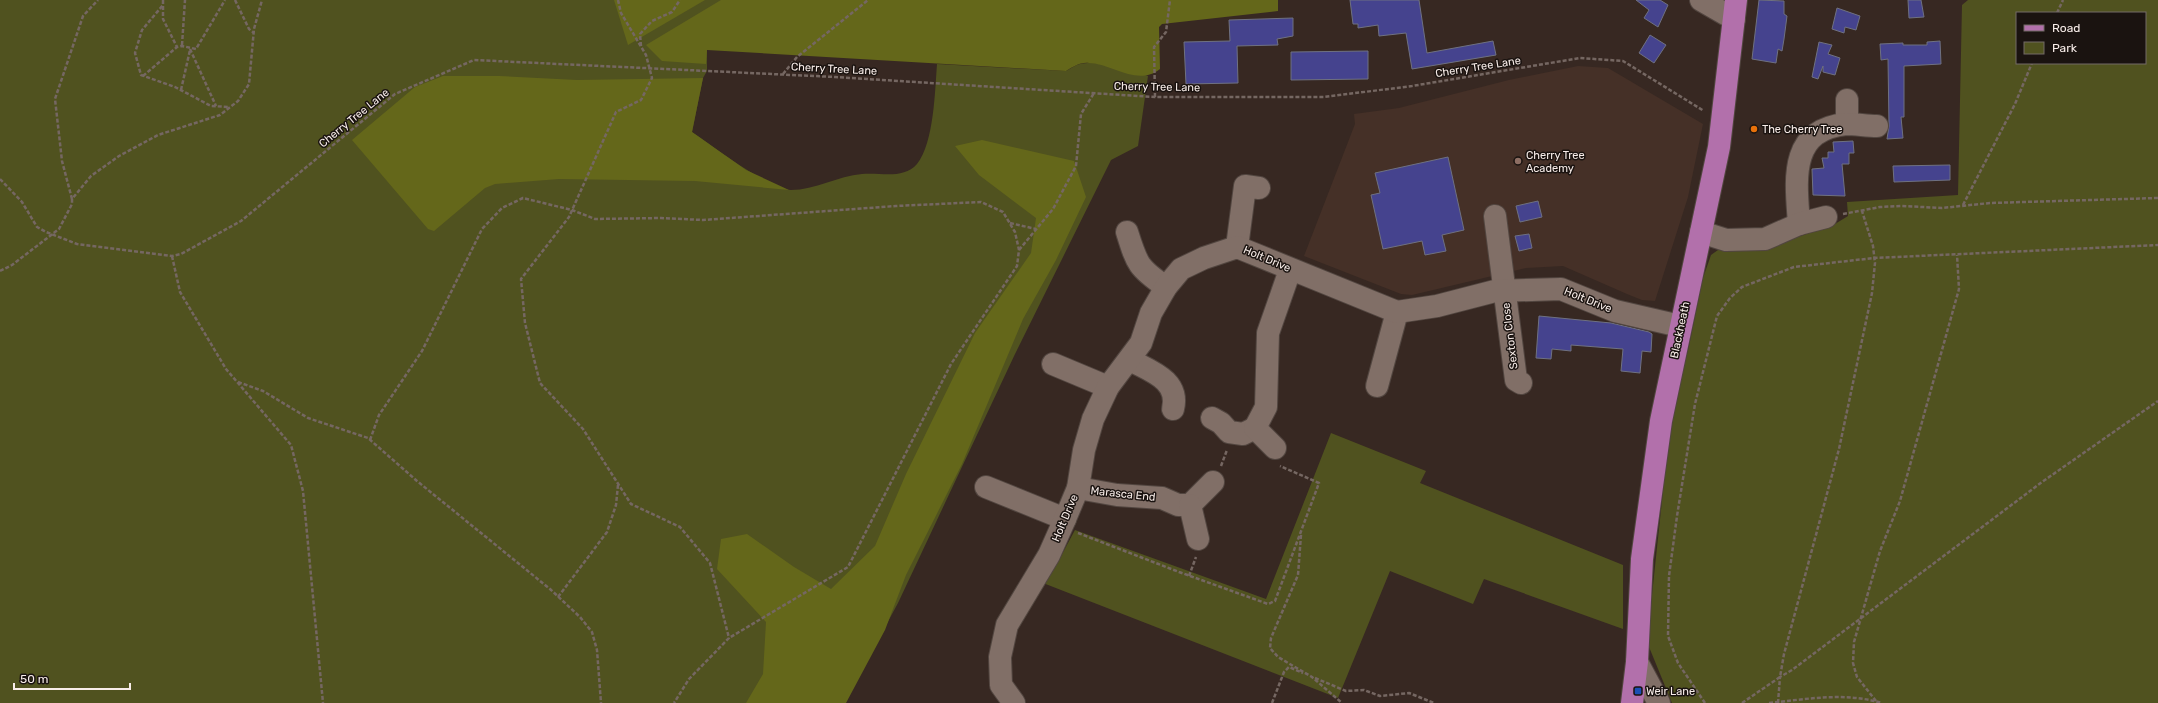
<svg xmlns="http://www.w3.org/2000/svg" width="2158" height="703" font-family="Rubik,sans-serif">
<style>
.built{fill:#453027}
.green{fill:#50521f;fill-rule:evenodd}
.forest{fill:#64671a}
.building{fill:#45438e;stroke:#6f7181}
.lines{fill:none;stroke-linecap:round;stroke-linejoin:round}
.minor-casing{stroke:#524640;stroke-width:24}
.major-casing{stroke:#524640;stroke-width:24}
.path{stroke:#756762;stroke-width:2.5;stroke-dasharray:4 2;stroke-linecap:butt}
.minor{stroke:#816f67;stroke-width:22}
.major{stroke:#b270ab;stroke-width:22}
.food-dot{fill:#e8710a;stroke:#1a1310;stroke-width:1.5}
.education-dot{fill:#8d6e63;stroke:#1a1310;stroke-width:1.5}
.transit-dot{fill:#1a4fb4;stroke:#1a1310;stroke-width:1.5}
.labels{text-anchor:middle;dominant-baseline:central;stroke-width:3;stroke-linejoin:round;paint-order:stroke}
.street-label{font-size:11px;fill:#f8ede9;stroke:#1a1310}
.poi-label{font-size:11px;fill:#f8ede9;stroke:#1a1310;text-anchor:start}
</style>
<rect width="100%" height="100%" fill="#372822"/>
<polygon class="built" points="1578,66 1608,68 1703,124 1688,197 1655,301 1642,300 1627,294 1563,266 1526,268 1412,295 1401,294 1304,256 1355,124 1354,114 1399,108 1509,80"/>
<g class="green">
<path d="M 0,0 L 851,0 L 707,50 L 707,71 L 703,78 L 692,132 C 711,145 770,190 791,190 C 815,190 838,176 862,174 C 880,172 903,180 917,164 C 934,143 935,90 937,64 L 1066,71 C 1070,69 1075,65 1080,64 C 1098,60 1130,69 1148,76 L 1138,146 L 1111,160 L 1015,354 L 898,603 L 844,703 L 0,703 Z"/>
<path d="M 1968,0 L 2158,0 L 2158,703 L 1672,703 L 1647,642 L 1670,425 L 1689,346 L 1703,278 L 1711,255 L 1718,250 L 1795,238 L 1835,224 L 1848,216 L 1847,202 L 1958,195 L 1962,5 ZM 2017,13 L 2145,13 L 2145,63 L 2017,63 Z"/>
<polygon points="1331,433 1426,471 1420,483 1623,565 1623,629 1484,579 1473,604 1390,571 1338,698 1043,583 1061,556 1075,530 1266,599"/>
</g>
<g class="forest">
<polygon points="614,0 705,0 628,45"/>
<path d="M 721,0 L 1278,0 L 1278,11 L 1162,24 L 1159,27 L 1160,69 C 1137,87 1114,64 1089,63 C 1080,62 1073,67 1066,71 L 707,50 L 706,64 L 662,61 L 646,45 Z"/>
<polygon points="443,76 499,76 577,80 703,78 692,132 746,170 789,190 695,181 559,179 495,184 485,188 434,231 428,229 352,140 415,87"/>
<polygon points="982,140 1074,161 1086,197 1056,260 1023,319 962,464 906,575 885,630 846,703 746,703 763,674 766,622 717,569 721,539 747,534 794,567 831,589 875,546 906,474 975,333 1031,253 1036,218 979,175 955,146"/>
</g>
<g class="building">
<polygon points="1350,0 1419,0 1427,53 1493,41 1496,55 1412,69 1406,33 1379,36 1378,25 1358,28 1358,24 1353,24"/>
<polygon points="1636,0 1660,0 1668,5 1658,27 1644,18 1649,10"/>
<polygon points="1759,0 1784,1 1784,14 1787,16 1784,39 1782,51 1778,49 1776,63 1752,59"/>
<polygon points="1908,0 1921,0 1924,17 1909,18"/>
<polygon points="1837,8 1860,16 1856,30 1845,27 1844,33 1832,29"/>
<polygon points="1293,18 1293,36 1277,39 1278,45 1237,46 1238,83 1186,84 1184,42 1230,41 1229,20"/>
<polygon points="1650,35 1666,45 1654,63 1639,53"/>
<polygon points="1940,41 1941,64 1904,66 1904,117 1901,117 1903,138 1887,139 1889,126 1888,59 1881,60 1880,44 1903,43 1903,45 1927,45 1927,42"/>
<polygon points="1819,42 1832,45 1828,54 1840,58 1835,75 1823,72 1823,66 1818,79 1812,77"/>
<polygon points="1368,51 1368,79 1291,80 1291,52"/>
<polygon points="1853,141 1854,153 1849,153 1849,164 1842,164 1845,196 1813,195 1812,169 1824,168 1822,158 1828,158 1828,152 1834,152 1833,142"/>
<polygon points="1448,157 1464,230 1442,235 1446,251 1425,255 1422,241 1383,249 1371,195 1380,193 1375,173"/>
<polygon points="1950,165 1950,180 1894,182 1893,166"/>
<polygon points="1538,201 1542,217 1520,222 1516,206"/>
<polygon points="1529,234 1532,248 1519,251 1515,236"/>
<polygon points="1539,316 1611,323 1649,332 1652,334 1651,352 1642,351 1640,373 1621,371 1623,349 1571,345 1571,351 1552,349 1551,359 1536,358"/>
</g>
<g class="lines">
<g class="minor-casing">
<g id="minor">
<polyline points="1701,0 1734,19"/>
<polyline points="1847,100 1847,124"/>
<polyline points="1495,216 1516,380 1521,383"/>
<path d="M 1799,224 C 1796,181 1788,130 1846,124 C 1856,124 1867,126 1877,126"/>
<path d="M 1127,232 C 1137,264 1138,268 1166,287"/>
<polyline points="1701,232 1726,240 1765,239 1799,224 1826,217"/>
<polyline points="1237,247 1245,186 1259,188"/>
<path d="M 1130,360 C 1150,371 1180,380 1173,409"/>
<polyline points="1053,364 1108,387"/>
<polyline points="1377,386 1397,312"/>
<polyline points="1212,418 1221,423 1229,432 1243,434 1255,428"/>
<polyline points="1275,448 1255,428 1266,407 1268,333 1290,270"/>
<polyline points="986,487 1065,519"/>
<polyline points="1078,488 1117,495 1162,498 1178,505 1190,505 1213,482"/>
<polyline points="1190,505 1198,539"/>
<polyline points="1637,662 1659,703"/>
<polyline points="1014,703 1001,685 1000,657 1007,625 1049,555 1065,519 1078,488 1084,450 1093,419 1108,387 1141,343 1151,313 1166,287 1181,269 1204,258 1237,247 1397,312 1437,306 1495,291 1561,289 1615,311 1680,326"/>
</g>
</g>
<g class="major-casing">
<polyline id="major" points="1632,703 1637,662 1642,559 1661,421 1719,147 1736,0"/>
</g>
<g class="path">
<polyline points="163,0 163,5 142,30 135,53 141,75 175,87 211,106 229,107"/>
<polyline points="235,0 249,29 254,33"/>
<polyline points="618,0 621,13 646,55 652,78 641,100 616,112 569,217 521,279 525,323 540,383 583,429 631,504 680,527 710,563 729,638 689,679 674,703"/>
<polyline points="163,6 163,19 177,47"/>
<polyline points="2057,13 2063,0"/>
<polyline points="182,45 185,0"/>
<polyline points="641,46 640,34 652,21 672,12 680,0"/>
<polyline points="190,49 216,106"/>
<polyline points="783,74 797,57 868,0"/>
<polyline points="143,76 177,47 182,46 196,49 225,0"/>
<polyline points="181,90 190,50"/>
<polyline points="1155,97 1154,47 1166,32 1170,0"/>
<polyline points="0,179 22,202 37,227 46,232 77,244 172,256 181,254 241,221 395,94 474,60 835,77 1155,97 1324,97 1412,86 1580,58 1623,61 1704,111"/>
<polyline points="72,199 62,161 55,99 83,16 98,0"/>
<polyline points="1963,205 2015,104 2032,63"/>
<polyline points="1843,214 1880,207 1902,206 1942,208 1990,203 2158,198"/>
<polyline points="1010,223 1036,229"/>
<polyline points="1019,250 1053,209 1076,166 1081,114 1094,93"/>
<polyline points="172,256 180,292 226,369 291,445 303,491 323,703"/>
<polyline points="0,271 12,265 59,229 72,204 72,199 91,176 119,156 158,135 220,115 238,101 249,84 254,29 262,0"/>
<polyline points="238,382 263,391 308,418 368,438 417,481 550,589 580,617 592,632 597,650 601,703"/>
<polyline points="370,440 379,415 422,351 482,229 502,208 523,198 572,210 595,219 661,218 703,220 896,206 981,202 1003,212 1015,232 1019,250 1017,266 951,364 848,567 729,638"/>
<polyline points="1221,466 1227,450"/>
<polyline points="1078,533 1179,572 1268,604 1275,601 1319,483 1280,466"/>
<polyline points="1301,535 1298,575 1271,638 1270,648 1278,657 1312,677 1342,703"/>
<polyline points="1189,576 1196,557"/>
<polyline points="558,597 607,532 616,505 618,485"/>
<polyline points="1315,678 1346,691 1364,690 1380,696 1409,693 1434,703"/>
<polyline points="1876,701 1857,677 1853,663 1854,642 1880,551 1900,501 1959,289 1957,255"/>
<polyline points="1272,703 1284,672 1289,667 1303,673"/>
<polyline points="1705,703 1678,663 1668,636 1669,576 1677,516 1695,404 1717,316 1730,298 1742,287 1794,267 1874,258 2158,245"/>
<polyline points="1742,703 1780,677 1784,654 1839,449 1872,293 1875,263 1873,246 1862,211"/>
<path d="M 1769,703 C 1808,699 1844,692 1882,703"/>
<polyline points="1778,703 1780,677 1792,670 2042,482 2158,401"/>
</g>
<use href="#minor" class="minor"/>
<use href="#major" class="major"/>
</g>
<circle class="food-dot" cx="1754" cy="129" r="4"/>
<circle class="education-dot" cx="1518" cy="161" r="4"/>
<rect class="transit-dot" x="1634" y="687" width="8" height="8" rx="2"/>
<g class="labels">
<g class="street-label">
<text transform="translate(1478 67) rotate(-9)">Cherry Tree Lane</text>
<text transform="translate(834 69) rotate(3)">Cherry Tree Lane</text>
<text transform="translate(1157 87) rotate(1)">Cherry Tree Lane</text>
<text transform="translate(354 118) rotate(-39)">Cherry Tree Lane</text>
<text transform="translate(1267 259) rotate(23)">Holt Drive</text>
<text transform="translate(1588 300) rotate(22)">Holt Drive</text>
<text transform="translate(1680 330) rotate(-78)">Blackheath</text>
<text transform="translate(1510 336) rotate(-97)">Sexton Close</text>
<text transform="translate(1123 494) rotate(6)">Marasca End</text>
<text transform="translate(1065 518) rotate(-67)">Holt Drive</text>
</g>
<g class="poi-label">
<text x="1762" y="129">The Cherry Tree</text>
<text x="1526" y="155">Cherry Tree<tspan x="1526" dy="13">Academy</tspan></text>
<text x="1646" y="691">Weir Lane</text>
</g>
</g>
<rect x="2016" y="12" width="130" height="52" fill="#1a1310" stroke="#736a67"/>
<rect x="2024" y="25" width="20" height="6" fill="#b270ab" stroke="#736a67"/>
<text x="2052" y="32" font-size="12" fill="#f8ede9">Road</text>
<rect x="2024" y="42" width="20" height="12" fill="#50521f" stroke="#736a67"/>
<text x="2052" y="52" font-size="12" fill="#f8ede9">Park</text>
<path d="M14 683v6h116v-6" fill="none" stroke="#f8ede9" stroke-width="2"/>
<text x="20" y="683" font-size="12" fill="#f8ede9" stroke="#1a1310" stroke-width="3" paint-order="stroke">50 m</text>
</svg>
